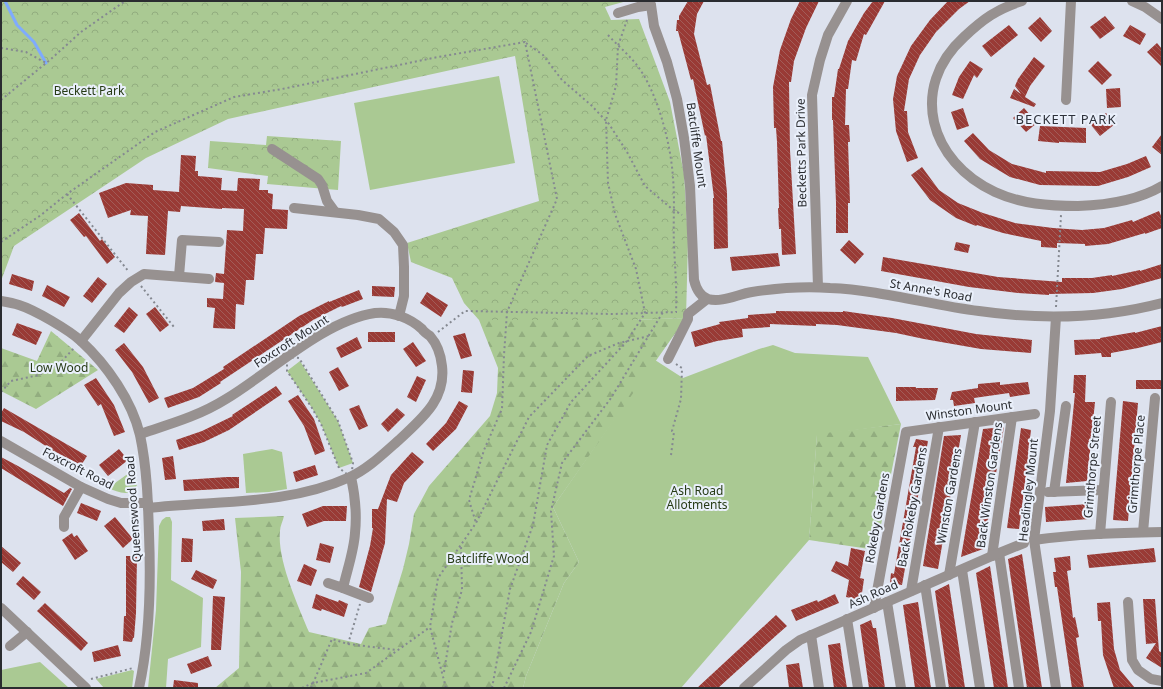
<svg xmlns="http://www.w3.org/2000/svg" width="1163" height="689" font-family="'Noto Sans',sans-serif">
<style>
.green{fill:#aac993}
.forest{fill:url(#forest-firs)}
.park{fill:url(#park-crowns)}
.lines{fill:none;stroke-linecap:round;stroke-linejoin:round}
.stream{stroke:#7fabfd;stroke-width:3}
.building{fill:url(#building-back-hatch)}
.path{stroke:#858991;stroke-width:2;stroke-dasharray:2 3;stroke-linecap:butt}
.minor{stroke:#979190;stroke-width:10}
.labels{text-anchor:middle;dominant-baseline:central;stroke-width:4;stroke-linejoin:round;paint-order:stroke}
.park-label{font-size:12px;fill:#273b16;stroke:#eaf0fb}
.street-label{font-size:12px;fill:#2a2c30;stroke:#eaf0fb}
.neighbourhood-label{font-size:13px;letter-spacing:1px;fill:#2e323b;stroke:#eaf0fb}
</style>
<defs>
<pattern id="forest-firs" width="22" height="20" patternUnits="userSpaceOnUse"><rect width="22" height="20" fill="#aac993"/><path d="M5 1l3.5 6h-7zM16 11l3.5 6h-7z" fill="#92ad7f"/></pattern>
<pattern id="park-crowns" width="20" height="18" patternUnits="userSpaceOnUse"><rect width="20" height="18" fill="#aac993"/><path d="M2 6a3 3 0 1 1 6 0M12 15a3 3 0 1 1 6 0" fill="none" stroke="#92ad7f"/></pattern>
<pattern id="building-back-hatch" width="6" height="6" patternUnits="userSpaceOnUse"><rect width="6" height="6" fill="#993a35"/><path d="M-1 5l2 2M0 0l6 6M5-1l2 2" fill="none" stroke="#a25c58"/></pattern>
</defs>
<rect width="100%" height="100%" fill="#dde2ee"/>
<g class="green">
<polygon points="499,76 515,163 370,190 354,103"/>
<polygon points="773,345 795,353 868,357 901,424 817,435 809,540 681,688 523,688 526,676 564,583 579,562 553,507 655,360 683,378 759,349"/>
<polygon points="300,361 338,421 353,463 339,468 321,424 312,408 287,371"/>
<polygon points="272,449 282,452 287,489 269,492 246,493 243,454"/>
<path d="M 136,468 L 137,485 C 131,498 118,492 108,488 Z"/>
<polygon points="166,517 170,517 172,522 171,580 203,598 201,647 168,659 166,688 148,688 156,610 159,526 162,520"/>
<polygon points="40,662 69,688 1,688 1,670"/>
<polygon points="132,670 134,671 132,688 104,688 96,679"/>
</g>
<g class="forest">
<path d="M 686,318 L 553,507 L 579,562 L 564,583 L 526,676 L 523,688 L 215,688 L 239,668 L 241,572 L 235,518 L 284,516 C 283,521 280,526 280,531 C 277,560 298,605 309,632 L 361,644 L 369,628 L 386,624 L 403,569 L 409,544 L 414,514 L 429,486 L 490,416 L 497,393 L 498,368 L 479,320 L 632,320 Z"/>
<polygon points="51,331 98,370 36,409 1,391 1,348 37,361"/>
<polygon points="901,424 876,550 809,540 817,434"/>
</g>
<g class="park">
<polygon points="1,1 627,1 605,7 611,20 639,19 670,102 684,174 688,241 686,318 632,320 479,320 464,303 452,278 411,262 407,243 539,201 515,56 228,119 146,158 14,246 1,281"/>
<polygon points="267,136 341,141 338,190 267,184 268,176 208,168 210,141 266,145"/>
</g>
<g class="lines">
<polyline class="stream" points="5,1 17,25 34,42 46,63"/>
</g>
<g class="building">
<polygon points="688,1 704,1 697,14 694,34 707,85 710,84 721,141 722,141 727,193 728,248 714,249 713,198 714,198 706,135 705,136 693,79 691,80 678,31 676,31 677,20 679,20 679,16"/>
<polygon points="800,1 819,1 806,28 794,61 791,82 789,82 790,150 796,254 782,255 781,229 779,229 778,208 779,208 777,142 776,128 774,128 773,87 780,50 791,19"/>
<polygon points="873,1 885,1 866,35 864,34 856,61 852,60 848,89 846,89 845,125 849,125 850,142 848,142 850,203 848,203 848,233 836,233 836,203 833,120 832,120 832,97 834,97 838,69 839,69 848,41 864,13"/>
<polygon points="948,1 970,1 959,9 936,32 920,55 909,79 904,111 907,111 908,132 918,158 907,162 896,131 893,99 897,76 911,46 930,20"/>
<polygon points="1105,16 1115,28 1100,39 1090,27"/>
<polygon points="1040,17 1052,31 1041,42 1028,28"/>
<polygon points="1009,25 1018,35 991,57 982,46"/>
<polygon points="1130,25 1146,34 1140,45 1123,36"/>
<polygon points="1157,43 1162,49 1162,67 1147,52"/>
<polygon points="1034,57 1045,66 1030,86 1025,97 1036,104 1034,107 1010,98 1014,89 1021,94 1015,86 1018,79"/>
<polygon points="970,61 983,69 977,78 974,75 963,99 952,95 959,77"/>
<polygon points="1098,61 1112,75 1102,85 1088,71"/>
<polygon points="1120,88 1121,107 1107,108 1106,89"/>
<polygon points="963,108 969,126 957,130 951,112"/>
<polygon points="1024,108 1037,123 1026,132 1013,118"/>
<polygon points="1106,113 1115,124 1100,136 1091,125"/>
<polygon points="1040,126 1086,128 1086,143 1059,142 1059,143 1038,141"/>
<polygon points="973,133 989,150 1012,164 1046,173 1046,171 1100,172 1127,164 1146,156 1151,167 1128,177 1098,186 1040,185 1010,177 980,159 964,141"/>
<polygon points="1162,134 1162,155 1152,147"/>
<polygon points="181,155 196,156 195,171 198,171 198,176 222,178 221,190 237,191 238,178 260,179 259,190 268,190 268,193 273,194 272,209 288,210 287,229 265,228 263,254 256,254 254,280 246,280 244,305 236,304 235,329 213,328 215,308 207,307 207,298 223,299 224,283 215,282 216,273 224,274 227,230 243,231 244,209 222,208 222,209 181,206 180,212 168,211 165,255 146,254 148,216 130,215 131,210 108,218 99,193 126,183 153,185 153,190 179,192"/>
<polygon points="922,167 939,190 958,203 983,213 1015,223 1053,228 1082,230 1104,228 1132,220 1133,222 1159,211 1162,218 1162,228 1145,234 1145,233 1108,244 1085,246 1085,244 1057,243 1057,248 1041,247 1041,241 1003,233 977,225 976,226 956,218 930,200 911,175"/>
<polygon points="79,213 100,241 102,239 115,257 107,264 86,236 84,237 70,220"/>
<polygon points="849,240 864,254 855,264 840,250"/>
<polygon points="956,242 970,245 968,253 954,250"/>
<polygon points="778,253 780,266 732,271 730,257"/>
<polygon points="883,257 998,277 1062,282 1062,278 1092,278 1112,275 1112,276 1140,270 1140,271 1162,264 1162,278 1122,289 1093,293 1049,294 1049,295 1018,293 969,287 881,271"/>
<polygon points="12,274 34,281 32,291 9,284"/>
<polygon points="98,277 107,284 92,303 83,296"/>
<polygon points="47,285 70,297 64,307 42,296"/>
<polygon points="372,286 395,287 394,297 372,296"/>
<polygon points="359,290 363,299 342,307 341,306 313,320 220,382 221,383 199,397 168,408 164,398 193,388 224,369 223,367 299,316 329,301 329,302"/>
<polygon points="427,292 448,305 441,317 420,303"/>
<polygon points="129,307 138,315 124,333 114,326"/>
<polygon points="155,307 169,325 160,332 146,314"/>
<polygon points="776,311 843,312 843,311 892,318 976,334 1032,340 1031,353 981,349 924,339 896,333 837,325 816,324 816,326 770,324 770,327 742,329 743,337 717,341 695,347 691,332 720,324 719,322 748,318 748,315 776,313"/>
<polygon points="17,323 42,332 36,345 12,335"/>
<polygon points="1162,326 1162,342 1138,348 1111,353 1111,357 1102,357 1101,353 1075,355 1074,340 1100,339 1100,338 1135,332 1135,333"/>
<rect x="368" y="332" width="27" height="10"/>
<polygon points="465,333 472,356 461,359 453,336"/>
<polygon points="357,337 362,348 341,358 336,348"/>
<polygon points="413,342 426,361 416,367 403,349"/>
<polygon points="124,343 143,367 159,398 149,403 132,372 115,350"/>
<polygon points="338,367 349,386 339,391 329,372"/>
<polygon points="463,370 474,371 472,393 461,392"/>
<polygon points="1074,375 1086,375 1085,402 1095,402 1087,481 1066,483 1075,393 1073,393"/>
<polygon points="417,376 426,380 416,402 407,397"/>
<polygon points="96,378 114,405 125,432 114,436 101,404 98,406 84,385"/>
<rect x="1136" y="380" width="26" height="9"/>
<polygon points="1000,382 1000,385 1028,382 1030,394 1010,397 1009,393 974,398 975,403 954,406 953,400 950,400 952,392 978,388 978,384"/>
<polygon points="276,386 282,394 229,430 204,442 179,450 176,440 202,431 233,416 232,415"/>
<polygon points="896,387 916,387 916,388 938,388 935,400 896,401"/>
<polygon points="298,395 314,419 325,451 315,455 304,426 288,401"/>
<polygon points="459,401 468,406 456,429 433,451 426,444 446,423"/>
<polygon points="1123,401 1138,403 1128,521 1113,520"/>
<polygon points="359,405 368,426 359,430 349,409"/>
<polygon points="4,408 87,456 82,464 79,464 52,450 24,432 1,421 1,413"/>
<polygon points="397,408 405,415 388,432 381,424"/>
<polygon points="1004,427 983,549 961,557 983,429"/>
<polygon points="1021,428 1031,430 1028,455 1030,456 1027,476 1026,475 1019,529 1007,528"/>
<polygon points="961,435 938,569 923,566 944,436"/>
<polygon points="916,439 928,441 902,585 890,583 891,573 894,574 916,447 913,447"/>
<polygon points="119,449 128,460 108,476 99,465"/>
<polygon points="412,452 424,462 404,483 397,502 387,499 385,543 371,592 359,587 370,546 373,528 372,528 372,509 378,509 391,475"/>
<polygon points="173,456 176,479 165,480 162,458"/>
<polygon points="1,457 18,466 64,493 70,488 72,489 63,506 1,468"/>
<polygon points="315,465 318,475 296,482 293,472"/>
<polygon points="227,477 239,477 239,488 184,491 183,480"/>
<polygon points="81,503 101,511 97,521 77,513"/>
<polygon points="1089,504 1090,519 1046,522 1045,507"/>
<polygon points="323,506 347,506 346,521 324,521 307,527 302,514"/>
<polygon points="115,517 133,539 123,548 104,526"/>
<polygon points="224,519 225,530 203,531 202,521"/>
<polygon points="72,533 74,537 77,535 88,551 75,560 62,540"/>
<polygon points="182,538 193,539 192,562 181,562"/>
<polygon points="320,543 334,547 330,563 316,560"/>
<polygon points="1,546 21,563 13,572 1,562"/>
<polygon points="851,548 865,551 860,578 864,579 861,600 846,597 849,580 831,571 836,561 848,566"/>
<polygon points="1154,548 1156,562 1089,568 1087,555"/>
<polygon points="1022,554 1042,688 1027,688 1008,559"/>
<polygon points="126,556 137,556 136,613 134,638 133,638 132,642 123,641 124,616 126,616"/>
<polygon points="1070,556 1071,570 1067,571 1069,585 1073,618 1075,617 1079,637 1076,638 1084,688 1072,688 1057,587 1055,587 1053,572 1056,572 1054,558"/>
<polygon points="304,564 317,570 311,586 297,581"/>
<polygon points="990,566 1008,688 994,688 976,573"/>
<polygon points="196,570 217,580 213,589 191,579"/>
<polygon points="23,576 41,592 34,600 16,584"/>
<polygon points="949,584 965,688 949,688 935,591"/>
<polygon points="316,594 338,602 339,600 348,604 344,617 322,609 321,611 312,608"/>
<polygon points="835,594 839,603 796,621 791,610 817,600 818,602"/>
<polygon points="213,596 225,597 221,650 211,650"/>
<polygon points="1143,599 1155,599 1159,651 1162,653 1162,668 1146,658 1156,643 1146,644"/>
<polygon points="918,602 931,688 915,688 903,605"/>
<polygon points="1110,602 1114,649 1120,670 1135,688 1114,688 1103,655 1101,621 1098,621 1097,603"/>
<polygon points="45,603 88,643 81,651 37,611"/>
<polygon points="776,615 787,626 779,633 718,688 697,688"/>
<polygon points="871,620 873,628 876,628 885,688 869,688 860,625"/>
<polygon points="840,643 843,664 847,688 834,688 828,645"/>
<polygon points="118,645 121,656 94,662 92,652"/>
<polygon points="208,656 212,666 191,674 187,664"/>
<polygon points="799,663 803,688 789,688 786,665"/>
<polygon points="174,680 198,683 198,688 173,688"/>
</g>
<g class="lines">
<g class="path">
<path d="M 608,35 C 617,45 627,53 636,64 C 657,90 671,144 673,178 C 675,200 673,223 674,245 C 675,268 677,289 676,312"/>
<polyline points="526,43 543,55 562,80 591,105 609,124 627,152 645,186 671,208 682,215"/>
<polyline points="1,48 26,52 46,63"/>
<polyline points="1,100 51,59 81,32 125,1"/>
<polyline points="67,194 129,272"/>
<polyline points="1,242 41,215 67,194 155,132 234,97 282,89 438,57 525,42 557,199 507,312 504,355 502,409 484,450 469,500 476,523"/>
<polyline points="141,286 174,327"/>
<polyline points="1056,307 1061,215"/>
<polyline points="438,332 465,311 613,314 677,312"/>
<polygon points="287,357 299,358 338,421 353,463 351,477 339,468 321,424 312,408 287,371"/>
<polyline points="1,392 11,381 39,375 60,363 75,347"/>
<polyline points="671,455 674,432 672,431 681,399 682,368 676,364"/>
<polyline points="348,644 397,650"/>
<polyline points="444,672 452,623 462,590 461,545"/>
<polyline points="91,679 133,668"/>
<polyline points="302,688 313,683 366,673 430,627"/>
<polyline points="311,688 332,639 348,644 360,604"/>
<polyline points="446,688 430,627 438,578 476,523 529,417 588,356 619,343 649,336"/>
<polyline points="492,688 510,589 533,525 547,445 571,402 627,341 645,313 636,269 615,214 608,183 606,120 616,86 618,46 627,20"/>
<polyline points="504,688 531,632 554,556 551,511 562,463 611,398 663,312"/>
</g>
<g class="minor">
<path d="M 1022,1 C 997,9 983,19 964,37 C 908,88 930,162 995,192 C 1021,204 1049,206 1078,206 C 1106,205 1137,201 1162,186"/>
<polyline points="1132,1 1145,7 1162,19"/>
<path d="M 651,5 L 654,26 L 667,62 L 677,99 L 684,138 L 690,186 L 694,280 C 696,288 699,296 708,299 C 722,303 738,294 752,292 C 778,288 804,286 830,288 C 881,290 930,305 979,311 C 1042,320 1101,319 1162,303"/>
<polyline points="618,13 638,7 651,5"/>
<polyline points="1066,100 1071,1"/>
<polyline points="272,149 318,179 322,185 327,201 335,212"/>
<polyline points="294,208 358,215 379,219 394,232 403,245 404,267 404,296 399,316"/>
<polyline points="179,276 182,240 219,242"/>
<polyline points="818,287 812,95 820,60 828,35 847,1"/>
<path d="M 1,301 C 7,302 13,303 19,305 C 35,310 69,330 81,341 C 107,365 132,401 140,435 C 147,468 148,501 149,534 C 151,585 150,638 139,688"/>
<polyline points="1056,317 1050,411 1034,540 1056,688"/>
<polyline points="81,341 119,293 131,282 144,274 209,279"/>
<polyline points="668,359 688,319 688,314 707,299"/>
<path d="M 140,434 C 170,424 199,416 226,399 C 271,372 323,321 375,313 C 392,311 410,318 422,329 C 424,332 427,334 430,336 C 437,344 441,356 442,366 C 446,400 421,419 399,440 C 384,453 368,469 350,477 C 286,506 216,500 148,508"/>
<polyline points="1,441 81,487 108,499 121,503 148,503"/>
<polyline points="1048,492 1103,490"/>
<polyline points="1054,492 1066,406"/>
<polyline points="64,527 64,517 81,487"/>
<polyline points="1143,532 1155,398"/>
<polyline points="1100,534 1111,402"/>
<path d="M 1034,540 C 1076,534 1119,533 1162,532"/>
<polyline points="999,553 1019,688"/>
<polyline points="992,556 1012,417"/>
<polyline points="962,570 980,688"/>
<polyline points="949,575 975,422"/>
<path d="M 328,583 L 343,588 C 347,570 354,551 355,533 C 357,514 355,495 351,477"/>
<polyline points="925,585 941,688"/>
<polyline points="343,588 369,598"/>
<polyline points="911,591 939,427"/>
<polyline points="887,602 901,688"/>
<polyline points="1128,602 1132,660 1138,670 1151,679 1162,681"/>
<polyline points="1,608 86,688"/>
<polyline points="874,608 906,432 1035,414"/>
<polyline points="847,619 858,688"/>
<polyline points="811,635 819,688"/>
<polyline points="10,646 27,632"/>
<polyline points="744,688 786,650 800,640 992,556 1024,543"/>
</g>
</g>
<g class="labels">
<g class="park-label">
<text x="89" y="90">Beckett Park</text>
<text x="59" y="367">Low Wood</text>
<text x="697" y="490">Ash Road<tspan x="697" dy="14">Allotments</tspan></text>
<text x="488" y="558">Batcliffe Wood</text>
</g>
<g class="street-label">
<text transform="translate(697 145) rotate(82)">Batcliffe Mount</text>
<text transform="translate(801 153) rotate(-91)">Becketts Park Drive</text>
<text transform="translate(931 290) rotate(10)">St Anne's Road</text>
<text transform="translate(291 341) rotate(-33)">Foxcroft Mount</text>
<text transform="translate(969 410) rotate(-8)">Winston Mount</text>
<text transform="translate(1136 464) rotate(-85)">Grimthorpe Place</text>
<text transform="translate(1092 467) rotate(-85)">Grimthorpe Street</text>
<text transform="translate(78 468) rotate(27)">Foxcroft Road</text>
<text transform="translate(989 485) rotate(-82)">Back Winston Gardens</text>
<text transform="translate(1028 490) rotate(-84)">Headingley Mount</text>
<text transform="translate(949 496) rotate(-80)">Winston Gardens</text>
<text transform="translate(912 507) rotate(-80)">Back Rokeby Gardens</text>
<text transform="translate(133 509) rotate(-94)">Queenswood Road</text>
<text transform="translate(877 518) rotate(-80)">Rokeby Gardens</text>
<text transform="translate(873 594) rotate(-24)">Ash Road</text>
</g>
<g class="neighbourhood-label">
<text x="1066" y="119">BECKETT PARK</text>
</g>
</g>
<rect width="1163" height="689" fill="none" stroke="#2a2c30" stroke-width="4"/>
</svg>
